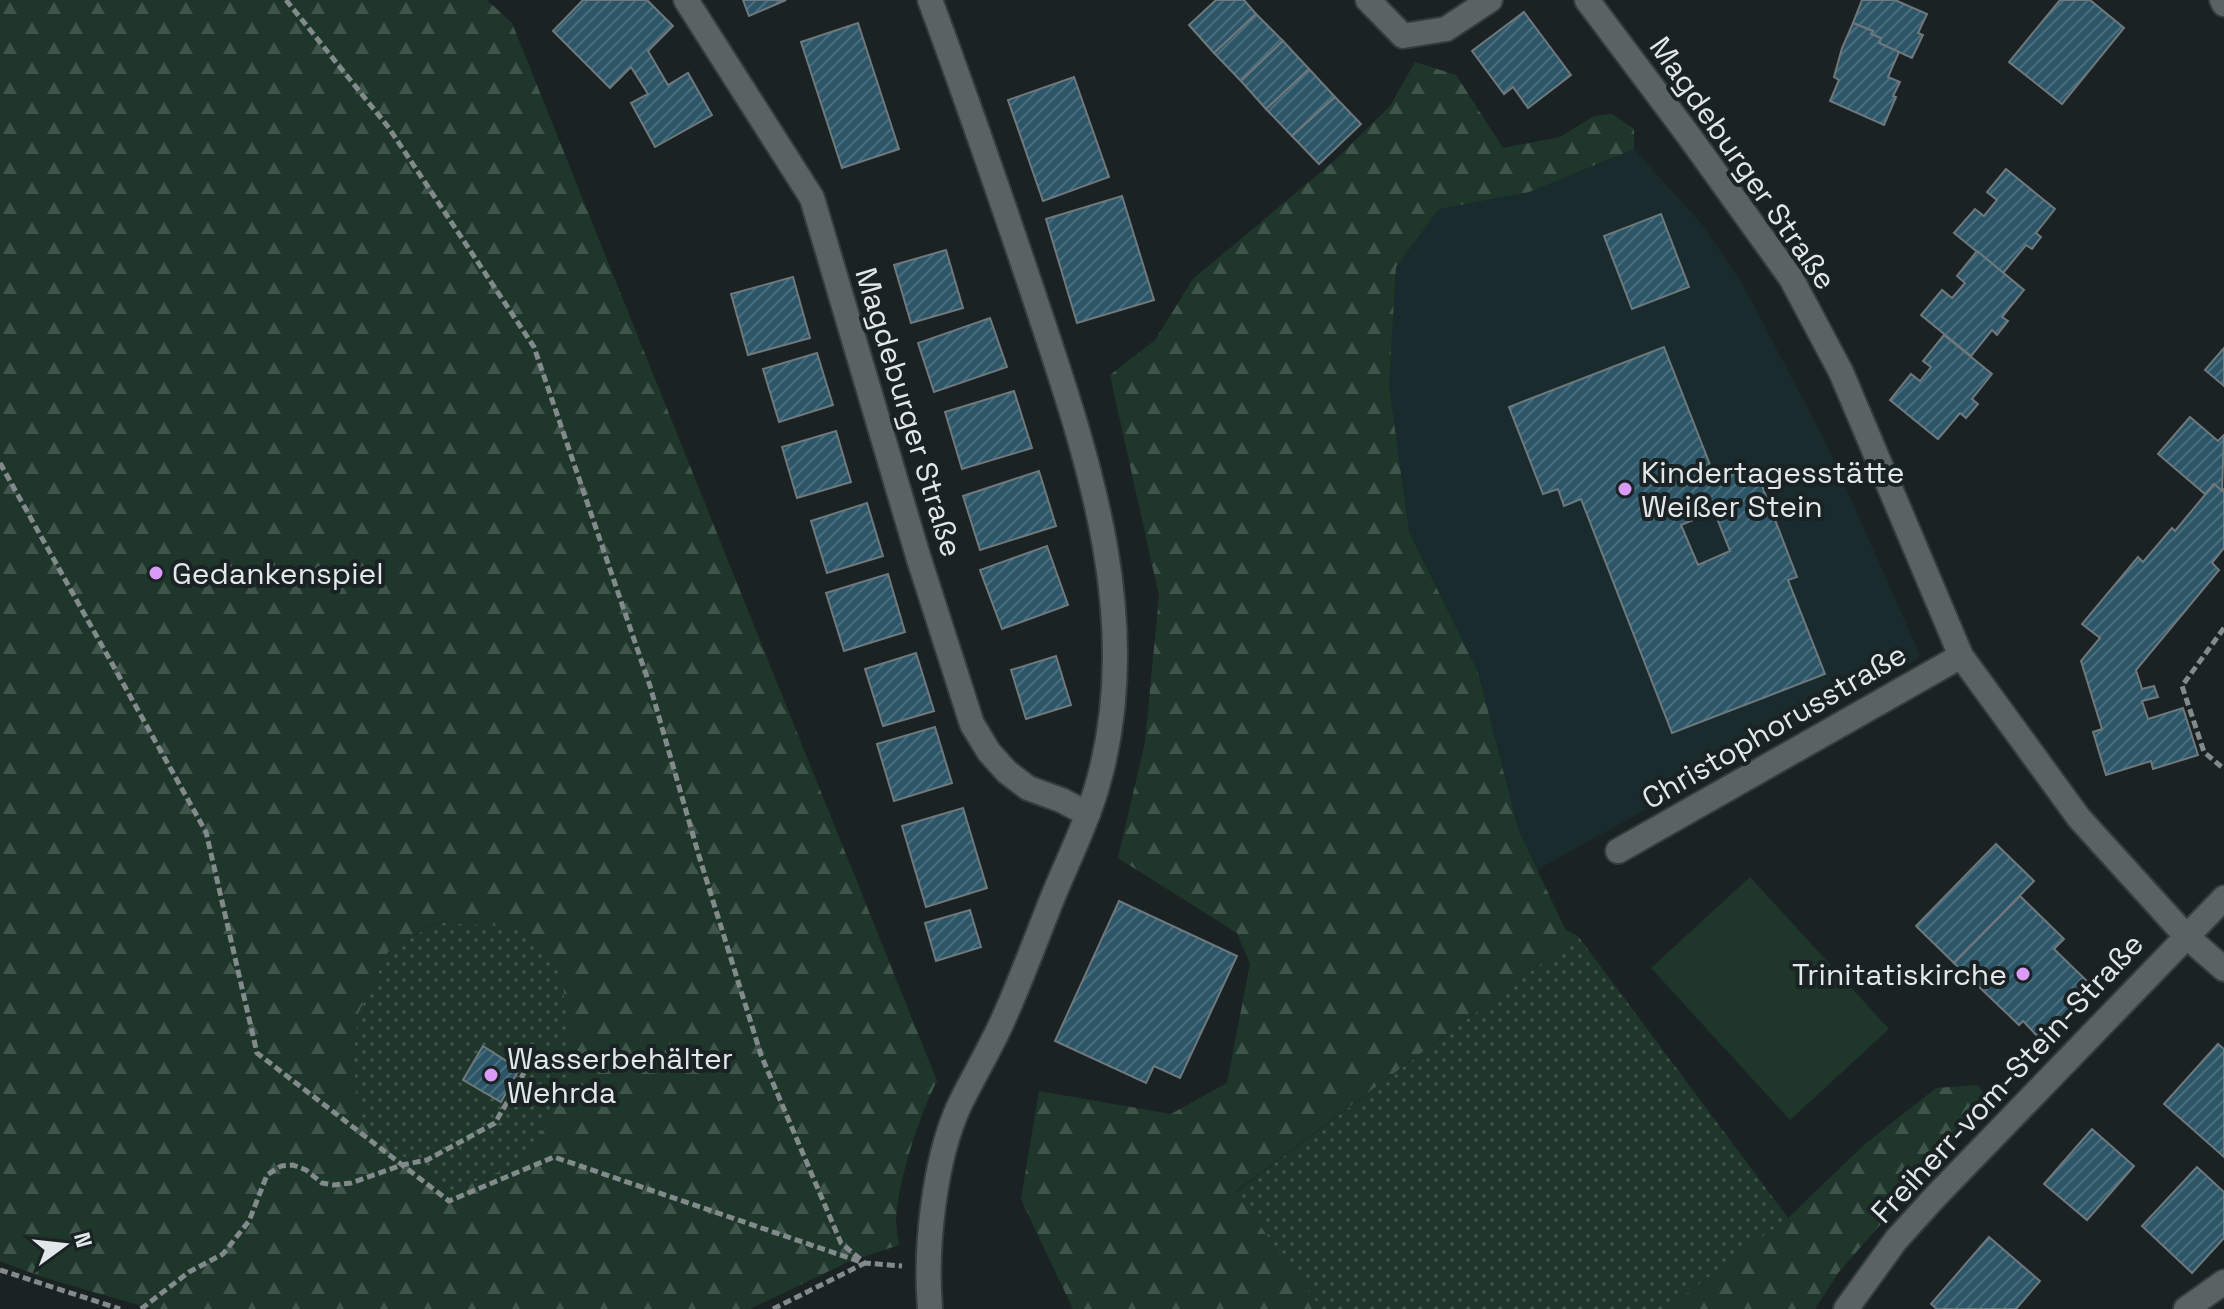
<svg xmlns="http://www.w3.org/2000/svg" width="2224" height="1309" font-family="'Space Grotesk',sans-serif">
<style>
.built{fill:#1a2b2d}
.green{fill:url(#green-dots)}
.forest{fill:url(#forest-firs);fill-rule:evenodd}
.pitch{fill:#1f372b}
.building{fill:url(#building-hatch);stroke:#6f787c;stroke-width:2;fill-rule:evenodd}
.lines{fill:none;stroke-linecap:round;stroke-linejoin:round}
.minor-casing{stroke:#363c3d;stroke-width:28}
.path{stroke:#838a8b;stroke-width:5;stroke-dasharray:8 4;stroke-linecap:butt}
.minor{stroke:#596364;stroke-width:24}
.poi-dot{fill:#d99af8;stroke:#1a2223;stroke-width:3}
.labels{text-anchor:middle;dominant-baseline:central;stroke-width:8;stroke-linejoin:round;paint-order:stroke}
.street-label{font-size:30px;fill:#e2e8e9;stroke:#1a2223}
.poi-label{font-size:30px;fill:#e2e8e9;stroke:#1a2223;text-anchor:start}
</style>
<defs>
<pattern id="green-dots" width="8" height="8" patternUnits="userSpaceOnUse" patternTransform="scale(2)"><rect width="8" height="8" fill="#1f372b"/><path d="M2 2h.1M6 6h.1" fill="none" stroke="#3f544a" stroke-width="1.8" stroke-linecap="round"/></pattern>
<pattern id="forest-firs" width="22" height="20" patternUnits="userSpaceOnUse" patternTransform="scale(2)"><rect width="22" height="20" fill="#1f372b"/><path d="M5 1l3.5 6h-7zM16 11l3.5 6h-7z" fill="#3f544a"/></pattern>
<pattern id="building-hatch" width="6" height="6" patternUnits="userSpaceOnUse" patternTransform="scale(2)"><rect width="6" height="6" fill="#2c5667"/><path d="M-1 1l2-2M0 6l6-6M5 7l2-2" fill="none" stroke="#4a6e7d"/></pattern>
</defs>
<rect width="100%" height="100%" fill="#1a2223"/>
<polygon class="built" points="1634,149 1701,223 1741,281 1828,447 1921,657 1537,870 1518,829 1478,672 1409,532 1389,386 1396,267 1439,209 1529,192"/>
<g class="green">
<polygon points="437,922 516,927 561,970 573,1066 528,1160 449,1192 400,1154 359,1118 353,1060 358,1014 388,952"/>
<polygon points="1578,936 1788,1218 1666,1309 1322,1309 1235,1193"/>
</g>
<g class="forest">
<path d="M 0,0 L 487,0 L 512,23 L 937,1081 C 919,1115 898,1181 896,1220 C 896,1228 898,1237 899,1245 L 848,1262 L 750,1309 L 152,1309 L 42,1277 L 0,1261 ZM 436,922 L 516,927 L 561,970 L 573,1065 L 528,1160 L 449,1192 L 400,1154 L 359,1118 L 353,1060 L 358,1014 L 388,952 Z"/>
<polygon points="1415,62 1456,75 1503,148 1560,137 1594,116 1612,114 1634,129 1634,149 1529,192 1439,209 1396,267 1389,386 1409,532 1478,672 1518,829 1565,929 1578,936 1235,1192 1322,1309 1073,1309 1021,1199 1039,1091 1171,1114 1227,1083 1250,964 1237,933 1118,858 1145,742 1159,596 1110,375 1155,340 1193,279 1334,161 1390,106"/>
<polygon points="1978,1085 1989,1100 1838,1273 1815,1309 1666,1309 1788,1218 1864,1145 1936,1088"/>
</g>
<polygon class="pitch" points="1750,877 1889,1029 1790,1120 1651,968"/>
<g class="building">
<polygon points="583,0 647,0 673,26 648,51 668,85 688,73 712,115 655,147 631,103 648,94 631,67 610,88 553,31"/>
<polygon points="743,0 786,0 749,16"/>
<polygon points="1216,0 1244,0 1256,14 1214,53 1189,25"/>
<polygon points="1895,0 1927,14 1918,33 1923,35 1912,58 1879,43 1881,38 1871,34 1873,31 1853,23 1862,0"/>
<polygon points="2060,0 2090,0 2124,28 2062,104 2009,62"/>
<polygon points="1524,12 1571,75 1528,108 1513,87 1504,94 1472,51"/>
<polygon points="1256,14 1283,41 1241,81 1214,53"/>
<polygon points="858,23 899,149 842,168 801,42"/>
<polygon points="1853,23 1873,31 1871,34 1881,38 1879,43 1899,52 1888,77 1900,82 1893,96 1896,97 1884,125 1830,101 1839,80 1834,77 1842,48"/>
<polygon points="1283,41 1309,69 1266,109 1241,81"/>
<polygon points="1309,69 1335,97 1292,136 1266,109"/>
<polygon points="1074,77 1109,177 1043,201 1008,100"/>
<polygon points="1335,97 1361,124 1319,164 1292,136"/>
<polygon points="2006,169 2055,209 2036,233 2041,237 2032,249 2026,245 2003,273 1954,233 1975,209 1984,216 1997,200 1987,192"/>
<polygon points="1122,196 1154,300 1077,323 1046,219"/>
<polygon points="1661,214 1689,287 1632,309 1604,236"/>
<polygon points="946,250 963,308 911,323 894,265"/>
<polygon points="1977,251 2024,290 2002,317 2008,321 1997,335 1992,330 1971,356 1921,315 1942,290 1952,298 1965,283 1957,276"/>
<polygon points="793,277 810,338 748,355 731,294"/>
<polygon points="990,318 1007,367 934,392 918,343"/>
<polygon points="1944,335 1992,374 1972,399 1978,404 1966,418 1960,413 1938,439 1890,400 1911,374 1920,381 1931,367 1923,361"/>
<path d="M 1664,347 L 1716,480 L 1754,465 L 1797,577 L 1788,580 L 1825,674 L 1672,733 L 1581,499 L 1564,506 L 1558,489 L 1543,494 L 1509,407 ZM 1714,511 L 1730,551 L 1698,565 L 1681,525 Z"/>
<polygon points="2224,348 2224,386 2205,370"/>
<polygon points="817,353 833,405 779,422 763,369"/>
<polygon points="1014,391 1032,448 962,469 945,412"/>
<polygon points="2190,417 2218,441 2224,435 2222,491 2214,484 2205,494 2158,454"/>
<polygon points="836,431 851,482 797,498 782,447"/>
<polygon points="1039,471 1056,526 980,550 963,496"/>
<polygon points="2214,484 2222,491 2224,489 2224,548 2212,563 2219,570 2136,670 2142,689 2154,686 2158,697 2142,701 2148,719 2183,708 2198,755 2153,769 2151,761 2106,775 2093,732 2102,729 2081,661 2100,638 2082,624 2138,557 2143,562 2172,528 2175,531"/>
<polygon points="867,503 883,556 827,573 811,521"/>
<polygon points="1047,546 1068,605 1002,629 980,570"/>
<polygon points="888,574 905,632 844,651 826,593"/>
<polygon points="916,653 934,711 883,726 865,669"/>
<polygon points="1056,656 1071,705 1026,719 1011,670"/>
<polygon points="935,727 952,783 894,801 877,744"/>
<polygon points="963,808 987,888 926,907 902,826"/>
<polygon points="1996,844 2034,881 1954,963 1916,926"/>
<polygon points="2020,896 2064,939 2054,949 2092,986 2076,1003 2079,1005 2043,1042 2023,1021 2019,1025 1954,963"/>
<polygon points="1119,901 1237,956 1180,1078 1154,1066 1146,1083 1055,1041"/>
<polygon points="970,910 981,947 936,961 925,923"/>
<polygon points="2218,1044 2224,1049 2224,1157 2164,1104"/>
<polygon points="483,1046 519,1069 501,1102 463,1080"/>
<polygon points="2092,1129 2134,1166 2087,1220 2044,1184"/>
<polygon points="2197,1167 2224,1192 2224,1238 2192,1273 2142,1226"/>
<polygon points="1989,1237 2040,1281 2016,1309 1937,1309 1931,1304"/>
</g>
<g class="lines">
<g class="minor-casing">
<g id="minor">
<polyline points="686,0 812,198 918,556 972,724 989,752 1007,772 1028,788 1061,800 1088,814"/>
<path d="M 930,0 C 966,97 1000,195 1033,293 C 1086,452 1147,622 1096,790 C 1085,827 1067,862 1052,899 C 1036,939 1021,980 1003,1020 C 990,1049 973,1077 959,1106 C 934,1161 925,1249 930,1309"/>
<polyline points="1368,0 1403,36 1446,29 1490,0"/>
<polyline points="1587,0 1689,136 1791,278 1841,372 1961,656 2079,818 2186,936 2224,969"/>
<polyline points="2222,0 2224,4"/>
<polyline points="1618,851 1961,656"/>
<polyline points="1846,1309 1896,1240 1934,1198 2224,898"/>
<polyline points="2186,1309 2224,1282"/>
</g>
</g>
<g class="path">
<polyline points="286,0 389,128 534,347 650,686 699,856 761,1055 841,1243 865,1263 902,1266"/>
<polyline points="0,463 206,832 257,1053 449,1201 554,1157 861,1262"/>
<polyline points="2224,628 2182,686 2204,752 2224,769"/>
<polyline points="0,1270 120,1309"/>
<polyline points="141,1309 189,1272 223,1254 249,1221 267,1175 281,1166 293,1165 306,1170 322,1183 334,1185 351,1183 402,1165 427,1160 495,1123 524,1073"/>
<polyline points="773,1309 865,1263"/>
</g>
<use href="#minor" class="minor"/>
</g>
<g class="poi-dot">
<circle cx="1625" cy="489" r="8"/>
<circle cx="156" cy="573" r="8"/>
<circle cx="2023" cy="974" r="8"/>
<circle cx="491" cy="1075" r="8"/>
</g>
<g class="labels">
<g class="street-label">
<text transform="translate(1743 163) rotate(55)">Magdeburger Straße</text>
<text transform="translate(909 412) rotate(73)">Magdeburger Straße</text>
<text transform="translate(1774 726) rotate(-30)">Christophorusstraße</text>
<text transform="translate(2007 1078) rotate(-47)">Freiherr-vom-Stein-Straße</text>
</g>
<g class="poi-label">
<text x="1641" y="472">Kindertagesstätte<tspan x="1641" dy="34">Weißer Stein</tspan></text>
<text x="172" y="573">Gedankenspiel</text>
<text x="2007" y="974" text-anchor="end">Trinitatiskirche</text>
<text x="507" y="1058">Wasserbehälter<tspan x="507" dy="34">Wehrda</tspan></text>
</g>
</g>
<g transform="translate(64 1245) rotate(75)" stroke="#1a2223" stroke-width="6" paint-order="stroke">
<path d="M0-6L14 30L0 20L-14 30Z" fill="#e2e8e9"/>
<text y="-12" font-size="22" font-weight="bold" text-anchor="middle" fill="#e2e8e9">N</text>
</g>
</svg>
